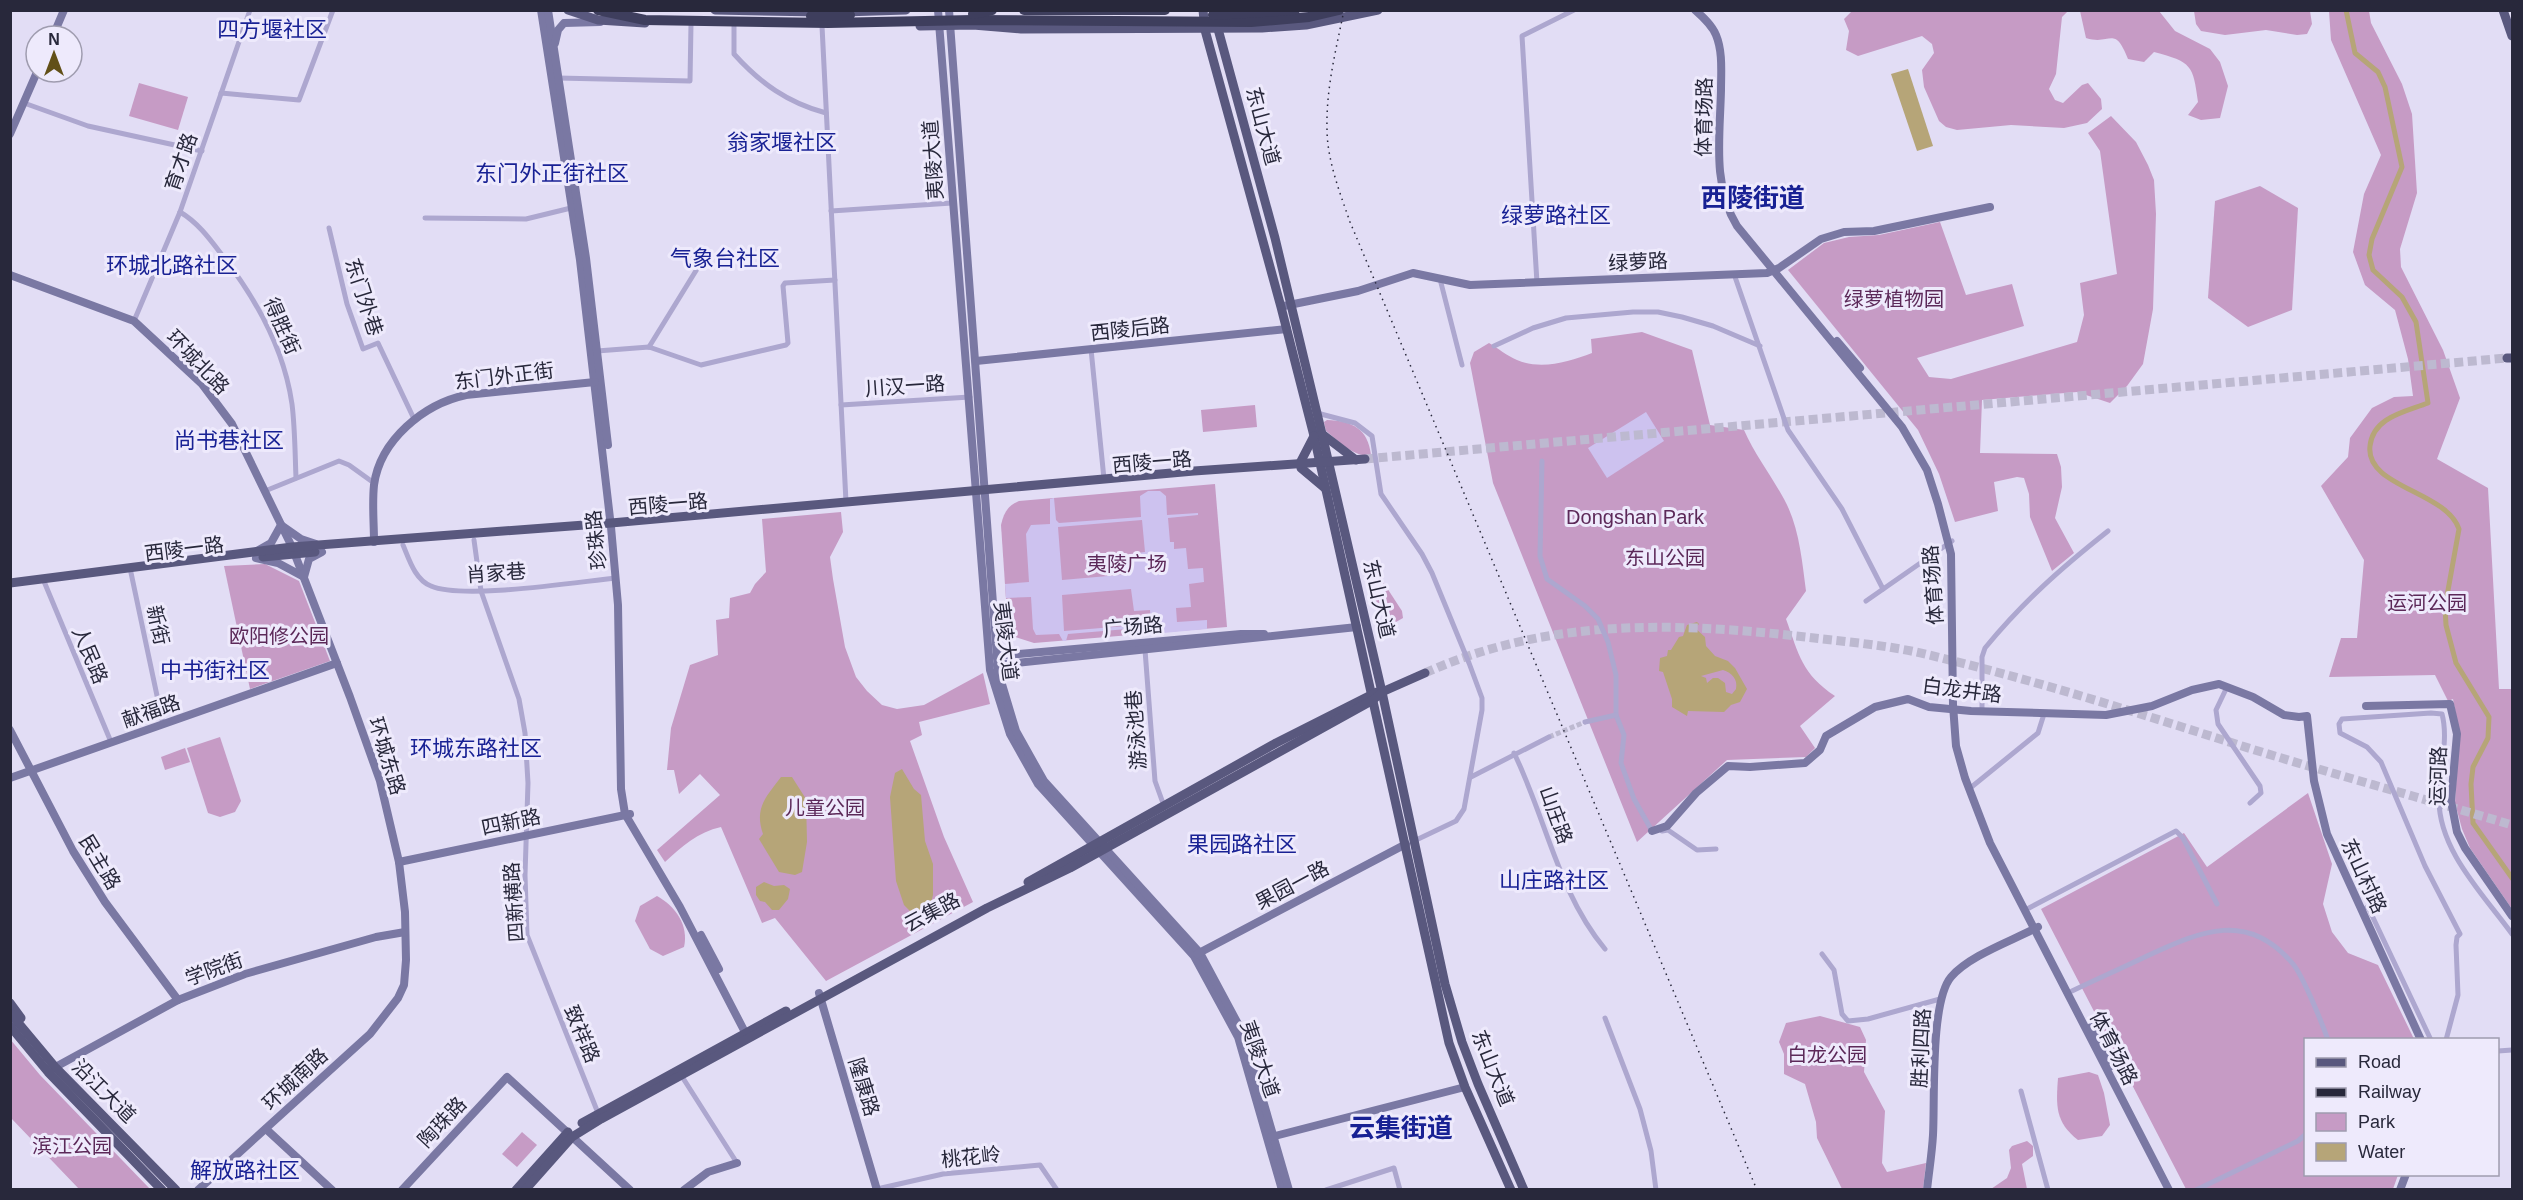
<svg xmlns="http://www.w3.org/2000/svg" width="2523" height="1200" font-family="Helvetica,'Noto Sans SC',sans-serif">
<style>
.green{fill:#c69bc5}
.plaza{fill:#cdc2ef;fill-rule:evenodd}
.water{fill:#b6a578;fill-rule:evenodd}
.lines{fill:none;stroke-linecap:round;stroke-linejoin:round}
.canal{stroke:#b6a578;stroke-width:5}
.street-tunnel{stroke:#bdb9d0;stroke-width:5;stroke-dasharray:5 2.5;stroke-linecap:butt}
.primary-tunnel{stroke:#bdb9d0;stroke-width:9;stroke-dasharray:9 4.5;stroke-linecap:butt}
.street{stroke:#ada7cf;stroke-width:5}
.secondary{stroke:#7a78a3;stroke-width:8}
.primary{stroke:#59587e;stroke-width:9}
.highway{stroke:#3e3e5d;stroke-width:10}
.rail{stroke:#28283b;stroke-width:1.5;stroke-dasharray:1.5 4.5;stroke-linecap:butt}
.labels{text-anchor:middle;dominant-baseline:central;stroke-width:6;stroke-linejoin:round;paint-order:stroke}
.street-label{font-size:20px;fill:#28283b;stroke:#eeeafc}
.park-label{font-size:20px;fill:#5c2959;stroke:#eeeafc}
.quarter-label{font-size:22px;fill:#182194;stroke:#eeeafc}
.district-label{font-size:26px;font-weight:bold;fill:#182194;stroke:#eeeafc}
</style>
<rect width="100%" height="100%" fill="#e2ddf5"/>
<g class="green">
<polygon points="1853,10 2068,11 2062,17 2056,74 2049,89 2055,100 2063,103 2082,85 2088,83 2101,99 2102,109 2087,123 2064,128 2011,125 1957,130 1946,127 1939,121 1924,87 1922,70 1934,53 1932,44 1922,36 1858,56 1846,50 1849,31 1844,19"/>
<path d="M 2080,11 L 2159,11 L 2175,31 L 2210,49 L 2220,62 L 2228,86 L 2220,118 L 2201,120 L 2188,115 L 2198,102 C 2193,65 2192,62 2154,52 L 2144,62 L 2128,59 C 2114,24 2111,46 2086,38 Z"/>
<polygon points="2194,11 2310,11 2312,24 2307,34 2297,35 2266,30 2225,35 2201,31 2196,24"/>
<polygon points="2329,11 2369,11 2371,23 2402,84 2412,114 2417,193 2400,249 2401,267 2443,350 2460,398 2437,459 2488,488 2499,689 2512,689 2512,909 2470,848 2462,829 2455,803 2459,731 2453,699 2448,701 2435,675 2329,677 2341,638 2357,638 2364,560 2321,486 2348,457 2350,438 2372,408 2394,397 2413,396 2408,359 2395,310 2365,285 2353,252 2364,194 2381,155 2331,40"/>
<polygon points="139,83 188,97 178,130 129,116"/>
<polygon points="2111,116 2136,142 2148,165 2154,180 2156,214 2153,309 2143,364 2127,386 2110,403 2077,392 1982,400 1980,453 2057,454 2061,467 2062,487 2055,518 2074,553 2052,571 2030,517 2029,494 2024,478 2017,477 1994,482 1998,511 1955,522 1939,474 1918,430 1788,270 1824,243 1849,237 1879,235 1940,222 1966,295 2012,284 2024,326 1917,358 1929,377 1951,379 2077,342 2084,315 2080,283 2117,274 2100,151 2088,133"/>
<polygon points="2260,186 2298,208 2292,310 2248,327 2208,298 2215,201"/>
<path d="M 1642,332 L 1692,350 L 1710,425 L 1744,430 C 1755,455 1771,475 1784,499 C 1799,526 1802,560 1806,591 L 1786,619 C 1799,655 1802,674 1835,696 L 1800,726 L 1815,748 L 1806,757 L 1727,760 L 1637,842 L 1493,483 L 1470,363 L 1474,352 L 1489,343 C 1498,348 1507,356 1517,360 C 1541,370 1569,362 1592,353 L 1591,339 Z"/>
<polygon points="1255,405 1257,427 1203,432 1201,410"/>
<path d="M 1327,420 C 1353,421 1368,429 1371,455 C 1354,458 1339,441 1326,431 L 1324,422 Z"/>
<path d="M 1215,484 L 1227,627 L 1034,643 L 1012,636 L 1008,629 L 1001,525 C 1004,513 1007,506 1019,501 Z"/>
<path d="M 841,512 L 843,532 L 830,557 L 833,579 L 845,647 L 856,677 L 867,691 L 882,705 L 897,709 L 924,705 L 983,673 L 990,704 L 919,722 L 922,735 L 910,741 L 944,837 L 973,902 L 826,981 L 775,918 L 762,923 L 721,827 C 698,832 681,847 665,862 L 657,850 L 720,795 L 700,774 L 679,794 L 674,770 L 667,770 L 671,728 L 690,665 L 718,655 L 716,620 L 729,618 L 730,598 L 750,593 L 755,584 L 766,572 L 762,519 Z"/>
<polygon points="265,564 299,581 330,661 250,689 224,566"/>
<polygon points="1374,568 1402,611 1403,618 1396,622 1388,621 1374,598 1371,572"/>
<polygon points="220,737 241,801 235,812 220,817 208,813 187,748"/>
<polygon points="185,748 190,762 165,770 161,757"/>
<polygon points="2308,793 2332,864 2323,904 2332,932 2348,953 2378,965 2414,1039 2306,1040 2306,1174 2398,1175 2393,1189 2186,1189 2041,909 2184,833 2207,867"/>
<path d="M 657,896 C 675,906 689,925 684,947 L 663,956 L 650,949 L 635,921 L 640,906 Z"/>
<polygon points="1820,1016 1860,1027 1866,1040 1864,1072 1885,1111 1882,1163 1887,1172 1926,1163 1923,1189 1842,1189 1817,1138 1816,1122 1805,1084 1784,1074 1784,1054 1779,1042 1786,1023"/>
<polygon points="10,1039 40,1075 150,1189 79,1189 11,1118"/>
<path d="M 2089,1072 L 2098,1075 L 2104,1093 L 2110,1125 L 2102,1136 L 2078,1140 C 2055,1122 2056,1106 2058,1078 Z"/>
<polygon points="522,1132 537,1145 517,1167 502,1154"/>
<polygon points="2027,1141 2033,1146 2033,1156 2022,1164 2027,1189 1991,1189 2007,1178 2011,1168 2009,1150 2012,1146"/>
</g>
<g class="plaza">
<polygon points="1646,412 1664,441 1607,478 1588,448"/>
<path d="M 1148,491 L 1160,491 L 1166,496 L 1167,515 L 1198,513 L 1198,515 L 1168,518 L 1170,542 L 1174,542 L 1174,549 L 1186,548 L 1188,569 L 1203,568 L 1204,582 L 1189,584 L 1191,607 L 1176,608 L 1177,622 L 1207,620 L 1207,629 L 1152,634 L 1151,627 L 1068,634 L 1066,641 L 1063,641 L 1059,634 L 1036,635 L 1033,629 L 1031,597 L 1006,598 L 1005,584 L 1029,582 L 1026,534 L 1031,525 L 1050,524 L 1050,499 L 1054,498 L 1056,520 L 1059,523 L 1141,517 L 1140,496 ZM 1142,520 L 1145,552 L 1130,554 L 1131,574 L 1062,580 L 1058,527 ZM 1131,589 L 1134,611 L 1150,610 L 1151,624 L 1064,631 L 1062,595 Z"/>
</g>
<g class="water">
<polygon points="1908,69 1933,146 1917,151 1891,74"/>
<path d="M 1697,622 L 1699,624 L 1695,628 L 1705,637 L 1706,646 L 1715,656 L 1728,661 L 1735,668 L 1747,689 L 1740,702 L 1731,705 L 1724,712 L 1688,711 L 1687,716 L 1672,707 L 1672,699 L 1663,672 L 1659,671 L 1660,658 L 1667,656 L 1668,650 L 1671,650 L 1679,637 L 1683,636 L 1687,625 ZM 1723,670 C 1732,673 1738,679 1736,689 L 1732,694 L 1726,692 L 1725,683 L 1718,678 L 1713,678 L 1707,683 L 1706,678 L 1701,676 Z"/>
<polygon points="902,769 914,789 921,795 925,841 933,864 933,895 929,911 913,914 904,905 896,881 890,797 895,773"/>
<path d="M 781,777 L 792,777 L 806,799 L 807,842 L 802,872 L 795,875 L 779,872 L 759,839 L 763,834 C 754,808 766,797 781,777 Z"/>
<polygon points="764,882 774,886 784,885 790,889 788,899 779,910 772,910 765,902 760,901 756,895 756,887"/>
</g>
<g class="lines">
<path class="canal" d="M 2346,10 L 2355,53 L 2378,72 L 2385,87 L 2402,167 L 2372,239 L 2369,255 L 2373,270 L 2402,297 L 2416,322 L 2428,403 C 2405,412 2373,417 2370,446 C 2365,487 2446,491 2459,529 L 2445,607 L 2446,625 L 2456,663 L 2489,717 L 2488,738 L 2473,767 L 2471,784 L 2473,823 L 2512,878"/>
<polyline class="street-tunnel" points="1549,737 1585,722"/>
<g class="primary-tunnel">
<polyline points="1365,459 2507,358"/>
<path d="M 1425,673 C 1547,618 1675,622 1806,637 C 1846,642 1889,645 1929,655 C 2035,680 2138,713 2242,746 C 2332,774 2422,798 2512,825"/>
</g>
<g class="street">
<path d="M 734,25 L 734,54 C 760,83 788,103 826,113"/>
<polyline points="822,26 846,502"/>
<polyline points="558,78 690,81 691,24"/>
<polyline points="221,93 299,100 333,10"/>
<polyline points="24,103 88,126 202,151"/>
<polyline points="831,211 952,203"/>
<path d="M 180,212 C 199,223 212,242 225,259 C 258,302 284,349 292,404 C 295,428 295,454 296,478"/>
<polyline points="425,218 526,219 571,208"/>
<polyline points="329,228 347,304 363,349 378,343 415,421"/>
<polyline points="1734,274 1788,430 1842,509 1883,589"/>
<polyline points="1440,279 1462,365"/>
<polyline points="1537,283 1522,36 1574,10"/>
<polyline points="134,321 180,212 250,10"/>
<polyline points="1494,346 1533,328 1566,318 1633,312 1658,312 1682,317 1713,326 1760,346"/>
<polyline points="649,347 705,256"/>
<polyline points="1091,349 1104,479"/>
<polyline points="597,351 649,347 701,365 786,345 788,343 783,286 785,283 835,280"/>
<polyline points="841,405 970,397"/>
<polyline points="1317,413 1355,423 1372,436 1381,494 1422,554 1432,573 1469,663 1482,698 1482,710 1464,809 1456,821 1414,841"/>
<polyline points="1542,461 1540,556 1547,579 1585,606 1598,619 1608,642 1616,675 1616,715 1624,735 1621,763 1634,799 1652,831"/>
<polyline points="265,491 339,461 349,465 374,483"/>
<polyline points="474,540 481,591 519,699 525,733 528,783 525,875 527,935 598,1113"/>
<path d="M 403,545 C 409,559 415,580 431,586 C 463,600 576,582 616,578"/>
<polyline points="130,568 163,724"/>
<polyline points="43,579 111,742"/>
<polyline points="1866,601 1952,541"/>
<polyline points="1145,650 1155,781 1164,806"/>
<polyline points="2227,687 2216,710 2218,724 2260,786 2261,793 2250,803"/>
<path d="M 1982,711 L 1982,657 L 1985,648 C 2024,601 2060,569 2108,531"/>
<polyline points="1585,722 1616,715"/>
<path d="M 1514,753 C 1546,818 1558,893 1605,949"/>
<polyline points="1471,777 1549,737"/>
<polyline points="1969,789 2038,733 2044,714"/>
<polyline points="1662,831 1668,830 1697,850 1716,849"/>
<polyline points="2029,908 2176,831 2183,838 2217,904"/>
<polyline points="2361,910 2368,907 2431,1040"/>
<polyline points="1822,954 1834,970 1842,1014 1848,1021 1868,1019 1940,999"/>
<path d="M 2072,991 C 2097,979 2122,968 2147,956 C 2201,931 2248,910 2293,964 C 2303,976 2322,1023 2328,1040"/>
<polyline points="1605,1018 1640,1109 1651,1151 1656,1190"/>
<path d="M 2446,1040 L 2458,995 L 2456,945 L 2457,937 L 2460,934 L 2425,866 L 2381,762 L 2367,747 L 2340,733 L 2339,724 L 2342,719 L 2431,713 L 2442,714 C 2449,740 2439,771 2439,798 C 2438,850 2484,895 2512,934"/>
<polyline points="2498,1051 2512,1050"/>
<polyline points="681,1075 737,1163"/>
<polyline points="2021,1091 2048,1190"/>
<polyline points="877,1189 943,1174 1040,1165 1057,1190"/>
<polyline points="1326,1190 1394,1168 1400,1190"/>
<polyline points="2196,1190 2298,1141 2306,1134"/>
</g>
<g class="secondary">
<polyline points="541,10 580,260 611,527 618,605 621,789 625,814 680,907 748,1038"/>
<polyline points="548,10 586,258 608,445"/>
<polyline points="938,10 990,670 1010,734 1038,784 1194,956 1238,1037 1282,1190"/>
<polyline points="949,10 998,671 1016,731 1044,781 1200,953 1244,1035 1289,1190"/>
<path d="M 1695,10 C 1703,17 1712,25 1716,35 C 1723,52 1721,72 1721,90 C 1720,136 1712,185 1737,226 L 1902,427 L 1927,470 L 1938,504 L 1951,554 L 1953,705 L 1956,746 L 1965,778 L 1990,843 L 2169,1190"/>
<polyline points="53,36 64,10"/>
<polyline points="555,43 558,30 564,23 600,22"/>
<polyline points="10,134 37,72"/>
<polyline points="10,275 134,321 202,384 232,424 292,547 350,697 380,781 399,862 405,912 406,960 404,985 398,998 370,1034 198,1190"/>
<polyline points="1284,306 1358,291 1413,273 1470,285 1767,273 1779,268 1821,239 1844,232 1874,231 1990,207"/>
<polyline points="1837,341 1860,368"/>
<polyline points="976,361 1287,329"/>
<path d="M 374,542 C 374,523 372,504 374,485 C 380,440 424,404 466,395 L 595,382"/>
<polyline points="257,551 271,543 281,525 301,539 316,544"/>
<polyline points="256,558 278,563 304,577 309,559 322,552"/>
<polyline points="996,656 1241,634 1264,634"/>
<polyline points="997,665 1357,627"/>
<polyline points="2366,706 2450,704 2457,734 2451,801 2457,832 2465,848 2512,916"/>
<polyline points="10,730 73,851 105,902 178,1000"/>
<polyline points="10,778 337,663"/>
<polyline points="1652,831 1667,826 1696,793 1728,766 1750,767 1805,763 1820,750 1826,736 1875,707 1908,699 1929,707 1971,711 2106,715 2152,706 2192,690 2219,684 2253,697 2284,715 2299,717 2307,716 2314,781 2327,834 2421,1040"/>
<polyline points="399,862 630,814"/>
<polyline points="701,935 719,969"/>
<polyline points="1197,954 1406,844"/>
<polyline points="819,993 877,1190"/>
<polyline points="2091,1027 2111,1066"/>
<polyline points="50,1070 178,1000 245,974 376,937 405,932"/>
<polyline points="266,1129 332,1190"/>
<polyline points="1271,1137 1465,1087"/>
<polyline points="402,1190 507,1077 630,1190"/>
<polyline points="684,1190 708,1172 737,1163"/>
<path d="M 1927,1190 C 1929,1171 1932,1153 1933,1135 C 1935,1100 1930,1002 1951,977 C 1970,955 2012,941 2038,927"/>
<polyline points="2400,1190 2406,1174"/>
</g>
<g class="primary">
<polyline points="568,10 598,20 645,23"/>
<polyline points="715,10 820,12"/>
<polyline points="1203,10 1205,30 1281,307 1314,436 1449,1043 1465,1087 1511,1190"/>
<polyline points="2503,10 2512,36"/>
<polyline points="843,12 906,10"/>
<polyline points="1217,16 1218,29 1275,238 1322,434 1382,692 1445,984 1462,1042 1478,1084 1524,1190"/>
<polyline points="920,26 973,25 1021,29 1262,28 1306,25 1378,10"/>
<polyline points="2507,358 2512,358"/>
<polyline points="1322,434 1356,460"/>
<polyline points="1300,463 1314,436"/>
<polyline points="1301,468 1326,489"/>
<polyline points="263,557 315,552"/>
<polyline points="10,583 292,547 611,523 1194,471 1365,459"/>
<polyline points="1028,882 1276,743 1377,692"/>
<polyline points="10,1003 21,1018"/>
<polyline points="10,1013 55,1067 176,1190"/>
<polyline points="10,1026 48,1072 162,1190"/>
<polyline points="582,1123 786,1011"/>
<polyline points="516,1190 568,1132"/>
<polyline points="525,1190 572,1137 601,1119 987,908 1070,868 1373,700 1382,692 1425,673"/>
</g>
<g class="highway">
<polyline points="598,10 645,20 828,23 973,20 1251,22 1309,17 1339,10"/>
<polyline points="1024,10 1165,10"/>
<polyline points="973,14 992,10"/>
<polyline points="1213,15 1295,10"/>
<polyline points="811,16 850,15"/>
</g>
<path class="rail" d="M 1344,10 C 1336,50 1326,88 1327,129 C 1327,160 1340,193 1350,222 L 1757,1190"/>
</g>
<g class="labels">
<g class="street-label">
<text transform="translate(1704 117) rotate(-89)">体育场路</text>
<text transform="translate(1263 126) rotate(75)">东山大道</text>
<text transform="translate(933 160) rotate(-94)">夷陵大道</text>
<text transform="translate(181 162) rotate(-71)">育才路</text>
<text transform="translate(1638 262) rotate(-3)">绿萝路</text>
<text transform="translate(364 297) rotate(72)">东门外巷</text>
<text transform="translate(282 326) rotate(66)">得胜街</text>
<text transform="translate(1130 329) rotate(-6)">西陵后路</text>
<text transform="translate(198 362) rotate(46)">环城北路</text>
<text transform="translate(504 376) rotate(-7)">东门外正街</text>
<text transform="translate(905 386) rotate(-4)">川汉一路</text>
<text transform="translate(1152 462) rotate(-5)">西陵一路</text>
<text transform="translate(668 504) rotate(-5)">西陵一路</text>
<text transform="translate(596 540) rotate(-96)">珍珠路</text>
<text transform="translate(184 549) rotate(-7)">西陵一路</text>
<text transform="translate(496 573) rotate(-4)">肖家巷</text>
<text transform="translate(1933 585) rotate(-94)">体育场路</text>
<text transform="translate(1379 599) rotate(77)">东山大道</text>
<text transform="translate(158 625) rotate(78)">新街</text>
<text transform="translate(1133 627) rotate(-5)">广场路</text>
<text transform="translate(1006 641) rotate(83)">夷陵大道</text>
<text transform="translate(90 655) rotate(67)">人民路</text>
<text transform="translate(1962 690) rotate(7)">白龙井路</text>
<text transform="translate(151 711) rotate(-19)">献福路</text>
<text transform="translate(1136 730) rotate(-94)">游泳池巷</text>
<text transform="translate(387 756) rotate(73)">环城东路</text>
<text transform="translate(2438 776) rotate(-88)">运河路</text>
<text transform="translate(1556 815) rotate(70)">山庄路</text>
<text transform="translate(511 822) rotate(-12)">四新路</text>
<text transform="translate(100 862) rotate(59)">民主路</text>
<text transform="translate(2364 876) rotate(65)">东山村路</text>
<text transform="translate(1292 885) rotate(-28)">果园一路</text>
<text transform="translate(514 902) rotate(-94)">四新横路</text>
<text transform="translate(932 912) rotate(-28)">云集路</text>
<text transform="translate(214 969) rotate(-20)">学院街</text>
<text transform="translate(582 1034) rotate(67)">致祥路</text>
<text transform="translate(1921 1048) rotate(-87)">胜利四路</text>
<text transform="translate(2114 1048) rotate(63)">体育场路</text>
<text transform="translate(1260 1059) rotate(71)">夷陵大道</text>
<text transform="translate(1493 1068) rotate(68)">东山大道</text>
<text transform="translate(295 1079) rotate(-43)">环城南路</text>
<text transform="translate(864 1087) rotate(73)">隆康路</text>
<text transform="translate(104 1091) rotate(45)">沿江大道</text>
<text transform="translate(442 1122) rotate(-47)">陶珠路</text>
<text transform="translate(971 1157) rotate(-6)">桃花岭</text>
</g>
<g class="park-label">
<text x="1894" y="299">绿萝植物园</text>
<text x="1635" y="517">Dongshan Park</text>
<text x="1665" y="558">东山公园</text>
<text x="1127" y="564">夷陵广场</text>
<text x="2427" y="603">运河公园</text>
<text x="279" y="636">欧阳修公园</text>
<text x="825" y="808">儿童公园</text>
<text x="1827" y="1055">白龙公园</text>
<text x="72" y="1146">滨江公园</text>
</g>
<g class="quarter-label">
<text x="272" y="29">四方堰社区</text>
<text x="782" y="142">翁家堰社区</text>
<text x="552" y="173">东门外正街社区</text>
<text x="1556" y="215">绿萝路社区</text>
<text x="725" y="258">气象台社区</text>
<text x="172" y="265">环城北路社区</text>
<text x="229" y="440">尚书巷社区</text>
<text x="215" y="670">中书街社区</text>
<text x="476" y="748">环城东路社区</text>
<text x="1242" y="844">果园路社区</text>
<text x="1554" y="880">山庄路社区</text>
<text x="245" y="1170">解放路社区</text>
</g>
<g class="district-label">
<text x="1753" y="198">西陵街道</text>
<text x="1401" y="1128">云集街道</text>
</g>
</g>
<rect width="2523" height="1200" fill="none" stroke="#28283b" stroke-width="24"/>
<rect x="2304" y="1038" width="195" height="138" fill="#eeeafc" stroke="#9f9caf" stroke-width="1.5"/>
<rect x="2316" y="1058" width="30" height="9" fill="#59587e" stroke="#9f9caf" stroke-width="1.5"/>
<text x="2358" y="1068" font-size="18" fill="#28283b">Road</text>
<rect x="2316" y="1088" width="30" height="9" fill="#28283b" stroke="#9f9caf" stroke-width="1.5"/>
<text x="2358" y="1098" font-size="18" fill="#28283b">Railway</text>
<rect x="2316" y="1113" width="30" height="18" fill="#c69bc5" stroke="#9f9caf" stroke-width="1.5"/>
<text x="2358" y="1128" font-size="18" fill="#28283b">Park</text>
<rect x="2316" y="1143" width="30" height="18" fill="#b6a578" stroke="#9f9caf" stroke-width="1.5"/>
<text x="2358" y="1158" font-size="18" fill="#28283b">Water</text>
<g transform="translate(54 54)"><circle r="28" fill="#eeeafc" stroke="#9f9caf" stroke-width="1.5"/>
<path d="M0-4.5L10 22L0 15L-10 22Z" fill="#625018"/>
<text y="-9" font-size="16" font-weight="bold" text-anchor="middle" fill="#28283b">N</text>
</g>
</svg>
